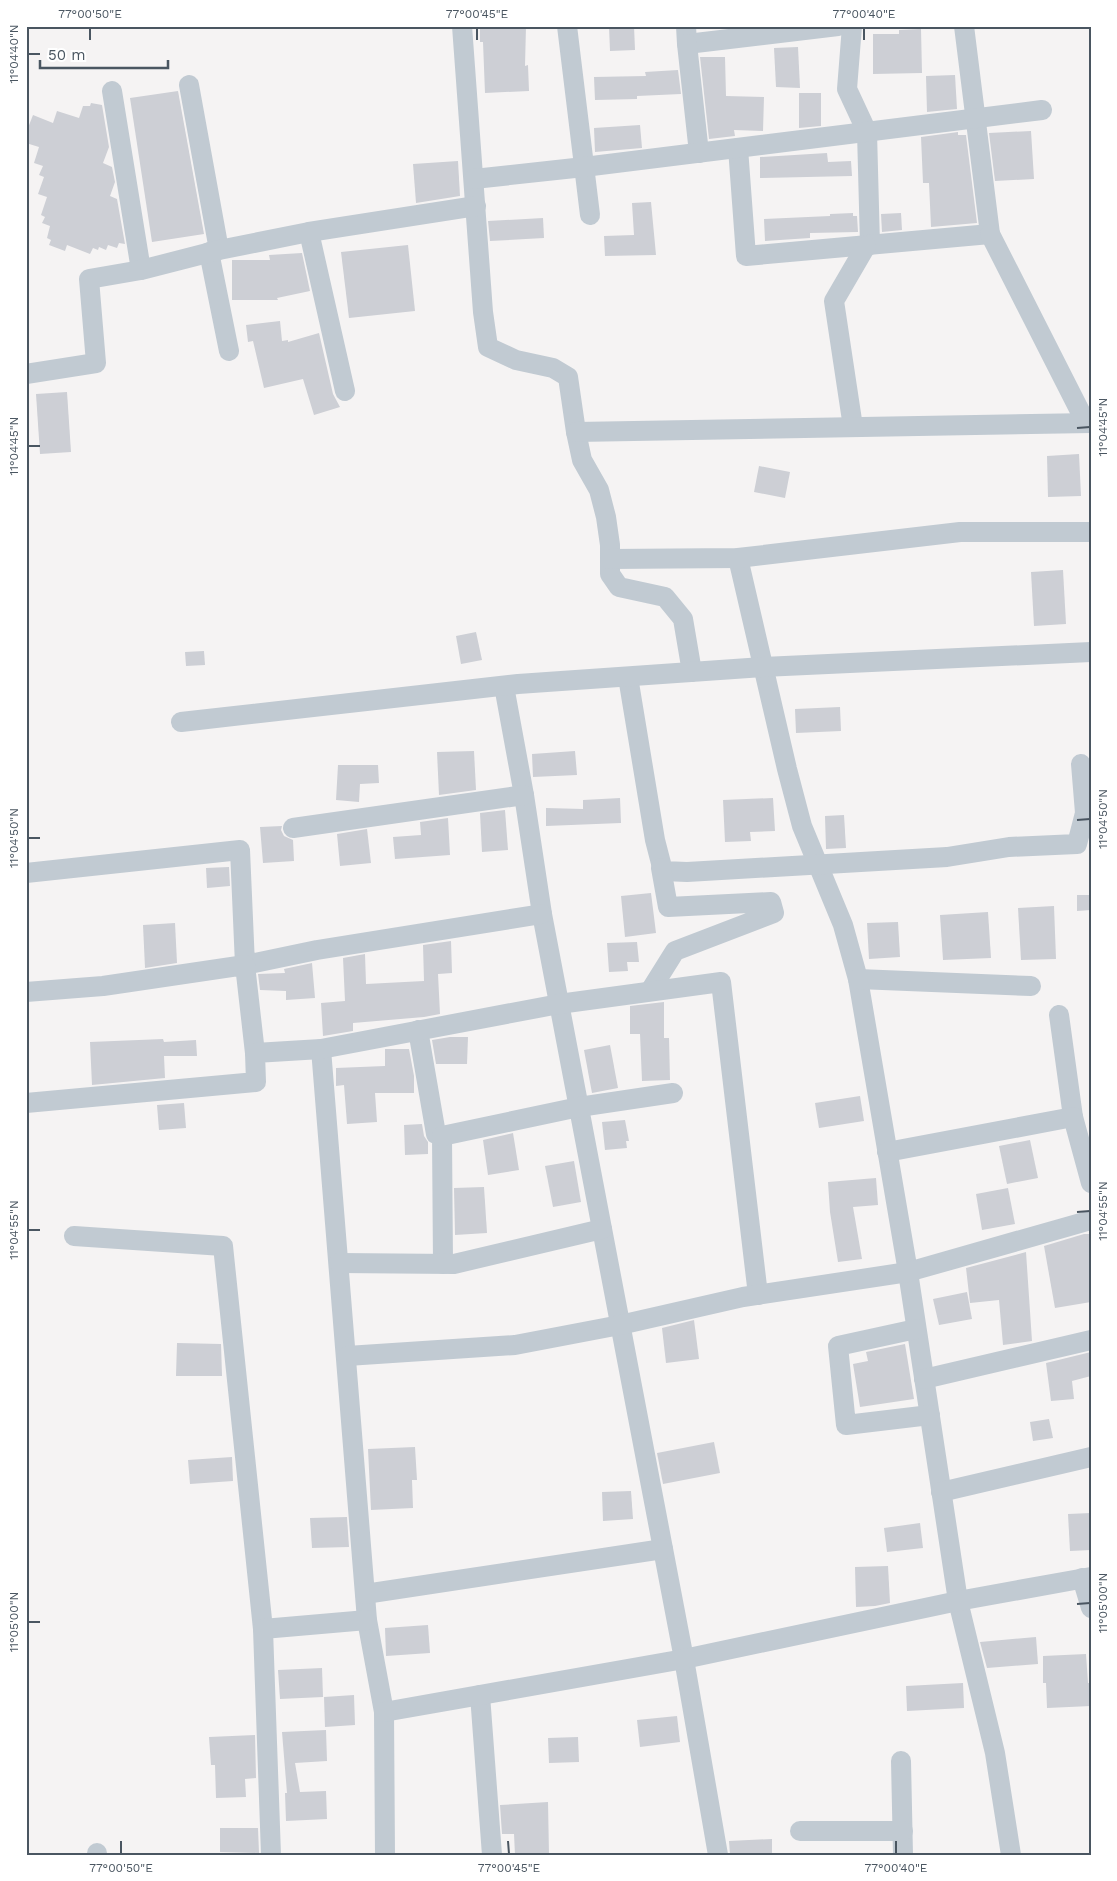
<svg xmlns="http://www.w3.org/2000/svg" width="1117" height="1881" font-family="'Work Sans',sans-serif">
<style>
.building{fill:#cdcfd5}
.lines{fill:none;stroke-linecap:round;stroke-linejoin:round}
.street{stroke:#c1cad2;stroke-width:20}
.ticks{fill:none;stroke:#4a5661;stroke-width:2}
.neatline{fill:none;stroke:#4a5661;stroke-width:2}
.ticks-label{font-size:12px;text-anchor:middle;fill:#4a5661}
</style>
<rect width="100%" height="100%" fill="#f5f3f3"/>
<g class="building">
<polygon points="480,26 526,26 525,66 528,65 529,91 485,93 483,42 480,42"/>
<polygon points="609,26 634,26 635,50 610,51"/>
<polygon points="921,29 922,73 873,74 873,34 899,34 899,30"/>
<polygon points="798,47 800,88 776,87 774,48"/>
<polygon points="700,57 725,57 726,96 764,97 763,131 734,130 735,136 709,139"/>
<polygon points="678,70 681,94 637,96 637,99 595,100 594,77 646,76 645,72"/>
<polygon points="955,75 957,109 927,112 926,76"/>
<polygon points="178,91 204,234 152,242 130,98"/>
<polygon points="799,93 821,93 821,126 799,128"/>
<polygon points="91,103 102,105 109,147 103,163 112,167 115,182 110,196 117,199 125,244 119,243 117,248 108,245 106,250 99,247 98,250 93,248 90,254 67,245 65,251 49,245 51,240 47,238 50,226 42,223 45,217 41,215 47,197 38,194 44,177 39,175 43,166 34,163 39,147 26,143 26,133 33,115 53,123 57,111 79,118 83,106 90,106"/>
<polygon points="640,125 642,148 595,152 594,128"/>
<polygon points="1031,131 1034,179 995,181 989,133"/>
<polygon points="958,132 958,135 966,135 977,223 931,227 929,183 923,183 921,137"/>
<polygon points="827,153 828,162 851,161 852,176 760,178 760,157"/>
<polygon points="458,161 460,196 416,203 413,164"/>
<polygon points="651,202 656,255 605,256 604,236 634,235 632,203"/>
<polygon points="853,213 853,216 857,216 858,232 810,233 810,238 765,241 764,219 830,216 830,214"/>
<polygon points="901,213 902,230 882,232 881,214"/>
<polygon points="543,218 544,238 490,241 488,221"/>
<polygon points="408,245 415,311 349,318 341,252"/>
<polygon points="302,253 310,291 277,298 278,300 232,300 232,260 270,260 269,255"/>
<polygon points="280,321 282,341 288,340 288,342 319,333 333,394 340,407 314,415 303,379 264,388 253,341 248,342 246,325"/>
<polygon points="67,392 71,452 40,454 36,394"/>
<polygon points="1079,454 1081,496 1048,497 1047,456"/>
<polygon points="759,466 790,472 785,498 754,492"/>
<polygon points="1063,570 1066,624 1034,626 1031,572"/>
<polygon points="476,632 482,660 461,664 456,636"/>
<polygon points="204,651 205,665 186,666 185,652"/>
<polygon points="840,707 841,731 796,733 795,709"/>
<polygon points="474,751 476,790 439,795 437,752"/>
<polygon points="575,751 577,775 533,777 532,754"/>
<polygon points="338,765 378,765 379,783 360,784 359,802 336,800"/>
<polygon points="620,798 621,823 546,826 546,808 583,809 583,800"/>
<polygon points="773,798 775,831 750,832 751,841 725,842 723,800"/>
<polygon points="505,810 508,850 482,852 480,813"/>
<polygon points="844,815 846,848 826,849 825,816"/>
<polygon points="448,818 450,855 395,859 393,837 421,835 420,822"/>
<polygon points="282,826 281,830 284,836 293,840 294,861 263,863 260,827"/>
<polygon points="367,829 371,863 340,866 337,834"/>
<polygon points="229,867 230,886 207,888 206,868"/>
<polygon points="651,893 656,933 625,937 621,896"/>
<polygon points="1077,895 1091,895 1091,910 1077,911"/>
<polygon points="1054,906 1056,959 1021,960 1018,908"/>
<polygon points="988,912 991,958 943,960 940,915"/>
<polygon points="898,922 900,957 869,959 867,923"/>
<polygon points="175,923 177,963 145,968 143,925"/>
<polygon points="451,941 452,973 438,974 440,1014 424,1017 353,1023 353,1031 323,1036 321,1003 345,1001 343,958 365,954 366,984 424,981 423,945"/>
<polygon points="637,942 639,962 627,962 628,971 609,972 607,943"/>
<polygon points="312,963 315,998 286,1000 286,991 260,990 258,974 285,973 284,969"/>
<polygon points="664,1002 664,1038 669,1038 670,1080 642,1081 640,1034 630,1034 630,1006"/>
<polygon points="450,1037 468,1037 467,1064 436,1064 432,1040"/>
<polygon points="163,1039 164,1042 196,1040 197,1056 164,1056 165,1078 92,1085 90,1042"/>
<polygon points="610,1045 618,1088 592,1093 584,1050"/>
<polygon points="385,1049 409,1049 414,1076 414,1093 375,1093 377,1122 347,1124 344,1085 336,1086 336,1068 385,1066"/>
<polygon points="860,1096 864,1121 819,1128 815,1103"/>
<polygon points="184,1103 186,1128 159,1130 157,1105"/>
<polygon points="625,1120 629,1141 626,1141 627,1148 605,1150 602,1122"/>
<polygon points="422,1124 424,1136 428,1142 428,1154 405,1155 404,1125"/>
<polygon points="513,1133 519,1170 488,1175 483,1140"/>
<polygon points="1030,1140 1038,1178 1007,1184 999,1146"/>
<polygon points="574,1161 581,1202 553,1207 545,1166"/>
<polygon points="876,1178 878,1205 853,1207 862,1259 838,1262 830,1212 828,1182"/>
<polygon points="484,1187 487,1233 455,1235 454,1188"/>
<polygon points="1008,1188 1015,1224 982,1230 976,1194"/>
<polygon points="1084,1234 1090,1234 1091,1302 1055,1308 1044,1246"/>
<polygon points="1026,1252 1032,1341 1003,1345 999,1300 970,1303 966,1268"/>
<polygon points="967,1292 972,1319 939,1325 933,1299"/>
<polygon points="694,1320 699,1359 666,1363 662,1328"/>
<polygon points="177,1343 221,1344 222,1376 176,1376"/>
<polygon points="905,1344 914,1399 860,1407 853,1364 868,1361 866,1352"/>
<polygon points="1091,1352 1091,1376 1072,1381 1074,1399 1051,1401 1046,1363"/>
<polygon points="1049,1419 1053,1438 1033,1441 1030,1422"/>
<polygon points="714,1442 720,1473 663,1484 657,1453"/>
<polygon points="415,1447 417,1480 412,1480 413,1508 371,1510 368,1449"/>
<polygon points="232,1457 233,1481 190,1484 188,1460"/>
<polygon points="631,1491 633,1519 603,1521 602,1492"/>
<polygon points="1091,1513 1091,1550 1070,1551 1068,1514"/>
<polygon points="347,1517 349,1547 312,1548 310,1518"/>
<polygon points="920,1523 923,1548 887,1552 884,1528"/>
<polygon points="888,1566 890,1603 875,1606 856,1607 855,1567"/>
<polygon points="428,1625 430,1653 386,1656 385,1628"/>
<polygon points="1036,1637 1038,1664 987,1668 980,1642"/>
<polygon points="1086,1654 1088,1683 1091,1683 1091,1706 1047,1708 1046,1683 1043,1683 1043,1656"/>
<polygon points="322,1668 323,1697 280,1699 278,1670"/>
<polygon points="963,1683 964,1708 907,1711 906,1686"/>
<polygon points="354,1695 355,1725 325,1727 324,1697"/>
<polygon points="677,1716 680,1742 640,1747 637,1720"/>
<polygon points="326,1730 327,1761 295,1763 300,1792 326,1791 327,1819 286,1821 285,1793 287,1793 282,1732"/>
<polygon points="255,1735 256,1778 245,1779 246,1797 216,1798 215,1765 211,1765 209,1737"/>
<polygon points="578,1737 579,1762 549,1763 548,1738"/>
<polygon points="548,1802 549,1855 515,1855 514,1834 502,1834 500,1805"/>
<polygon points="220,1828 258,1828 259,1853 220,1852"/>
<polygon points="772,1839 772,1855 730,1855 729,1841"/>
</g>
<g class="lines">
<g class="street">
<polyline points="462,26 483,312 488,347 516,360 553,368 568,377 576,432 582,460 599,490 606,517 610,545 610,574 619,587 665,597 683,619 692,672"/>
<polyline points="567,26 590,215"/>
<polyline points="686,26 687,44 838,26"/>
<polyline points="852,26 847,89 867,132 870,245"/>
<polyline points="687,44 699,153"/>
<polyline points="189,85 219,250"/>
<polyline points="112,91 141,270"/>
<polyline points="738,148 746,256 990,234 964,26"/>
<polyline points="474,179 584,167 1042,110"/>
<polyline points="309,232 345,391"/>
<polyline points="990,234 1086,423"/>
<polyline points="209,252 229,351"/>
<polyline points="26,374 96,363 89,279 141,270 219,250 309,232 476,206"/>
<polyline points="853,427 834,301 866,246"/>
<polyline points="576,432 1091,423"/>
<polyline points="738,558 787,769 802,826 843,925 858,979 908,1272 958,1601 995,1753 1011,1855"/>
<polyline points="610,559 738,558 960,532 1091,532"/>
<polyline points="628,677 655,840 663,871 687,872 947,857 1009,847 1077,844 1085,813 1081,764"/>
<polyline points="504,686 524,795 542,914 684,1659 718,1855"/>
<polyline points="181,722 518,684 763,667 1091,652"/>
<polyline points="293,828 524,795"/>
<polyline points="26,873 240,850 245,965 317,950 542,914"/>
<polyline points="858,979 1031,986"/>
<polyline points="650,991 675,951 774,913 771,902 668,907 661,868"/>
<polyline points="26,992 103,986 245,965 255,1053"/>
<polyline points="1059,1015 1073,1117"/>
<polyline points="418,1030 436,1134 442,1136 443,1264"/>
<polyline points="321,1049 367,1620 384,1712 385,1855"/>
<polyline points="26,1103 256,1082 255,1053 321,1049 559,1004 721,982 758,1295"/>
<polyline points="442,1136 579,1107 673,1093"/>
<polyline points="887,1152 1073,1117 1091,1183"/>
<polyline points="74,1236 223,1246 263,1629"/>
<polyline points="339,1263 454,1264 602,1229"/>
<polyline points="916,1329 838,1346 846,1425 930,1415"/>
<polyline points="347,1356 515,1345 620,1325 743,1297 908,1272 1091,1220"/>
<polyline points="924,1379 1091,1340"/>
<polyline points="941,1492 1091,1457"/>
<polyline points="1082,1578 1091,1608"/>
<polyline points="365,1594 663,1549"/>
<polyline points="480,1695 492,1855"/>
<polyline points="384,1712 684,1659 958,1601 1091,1577"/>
<polyline points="901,1761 903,1855"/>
<polyline points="800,1831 903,1831"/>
<polyline points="97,1853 97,1855"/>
<polyline points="271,1855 263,1629 367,1620"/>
</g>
</g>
<path class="ticks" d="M 90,28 L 90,40M 477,28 L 477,40M 864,28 L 864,40M 28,54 L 40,54M 1077,428 L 1090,427M 28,446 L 40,446M 1077,820 L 1090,819M 28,838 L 40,838M 1077,1212 L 1090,1211M 28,1230 L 40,1230M 1077,1604 L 1090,1603M 28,1622 L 40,1622M 121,1841 L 121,1854M 508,1841 L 509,1854M 896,1841 L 896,1854"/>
<rect width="1117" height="1881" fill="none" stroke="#ffffff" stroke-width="55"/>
<path d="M40 60v8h128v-8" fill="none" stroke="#4a5661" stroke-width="2.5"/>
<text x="48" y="60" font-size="15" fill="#4a5661" stroke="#ffffff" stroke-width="4" paint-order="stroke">50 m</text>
<rect x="28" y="28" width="1062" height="1826" class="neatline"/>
<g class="ticks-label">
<text x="90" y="18">77°00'50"E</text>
<text x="477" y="18">77°00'45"E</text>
<text x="864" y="18">77°00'40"E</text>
<text transform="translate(14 54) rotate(-90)" y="4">11°04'40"N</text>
<text transform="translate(1103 427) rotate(-90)" y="4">11°04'45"N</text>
<text transform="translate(14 446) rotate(-90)" y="4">11°04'45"N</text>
<text transform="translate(1103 819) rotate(-90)" y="4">11°04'50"N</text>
<text transform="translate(14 838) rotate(-90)" y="4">11°04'50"N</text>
<text transform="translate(1103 1211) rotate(-90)" y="4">11°04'55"N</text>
<text transform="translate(14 1230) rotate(-90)" y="4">11°04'55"N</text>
<text transform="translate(1103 1603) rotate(-90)" y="4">11°05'00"N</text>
<text transform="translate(14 1622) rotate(-90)" y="4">11°05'00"N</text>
<text x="121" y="1872">77°00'50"E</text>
<text x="509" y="1872">77°00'45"E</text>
<text x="896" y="1872">77°00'40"E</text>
</g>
</svg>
